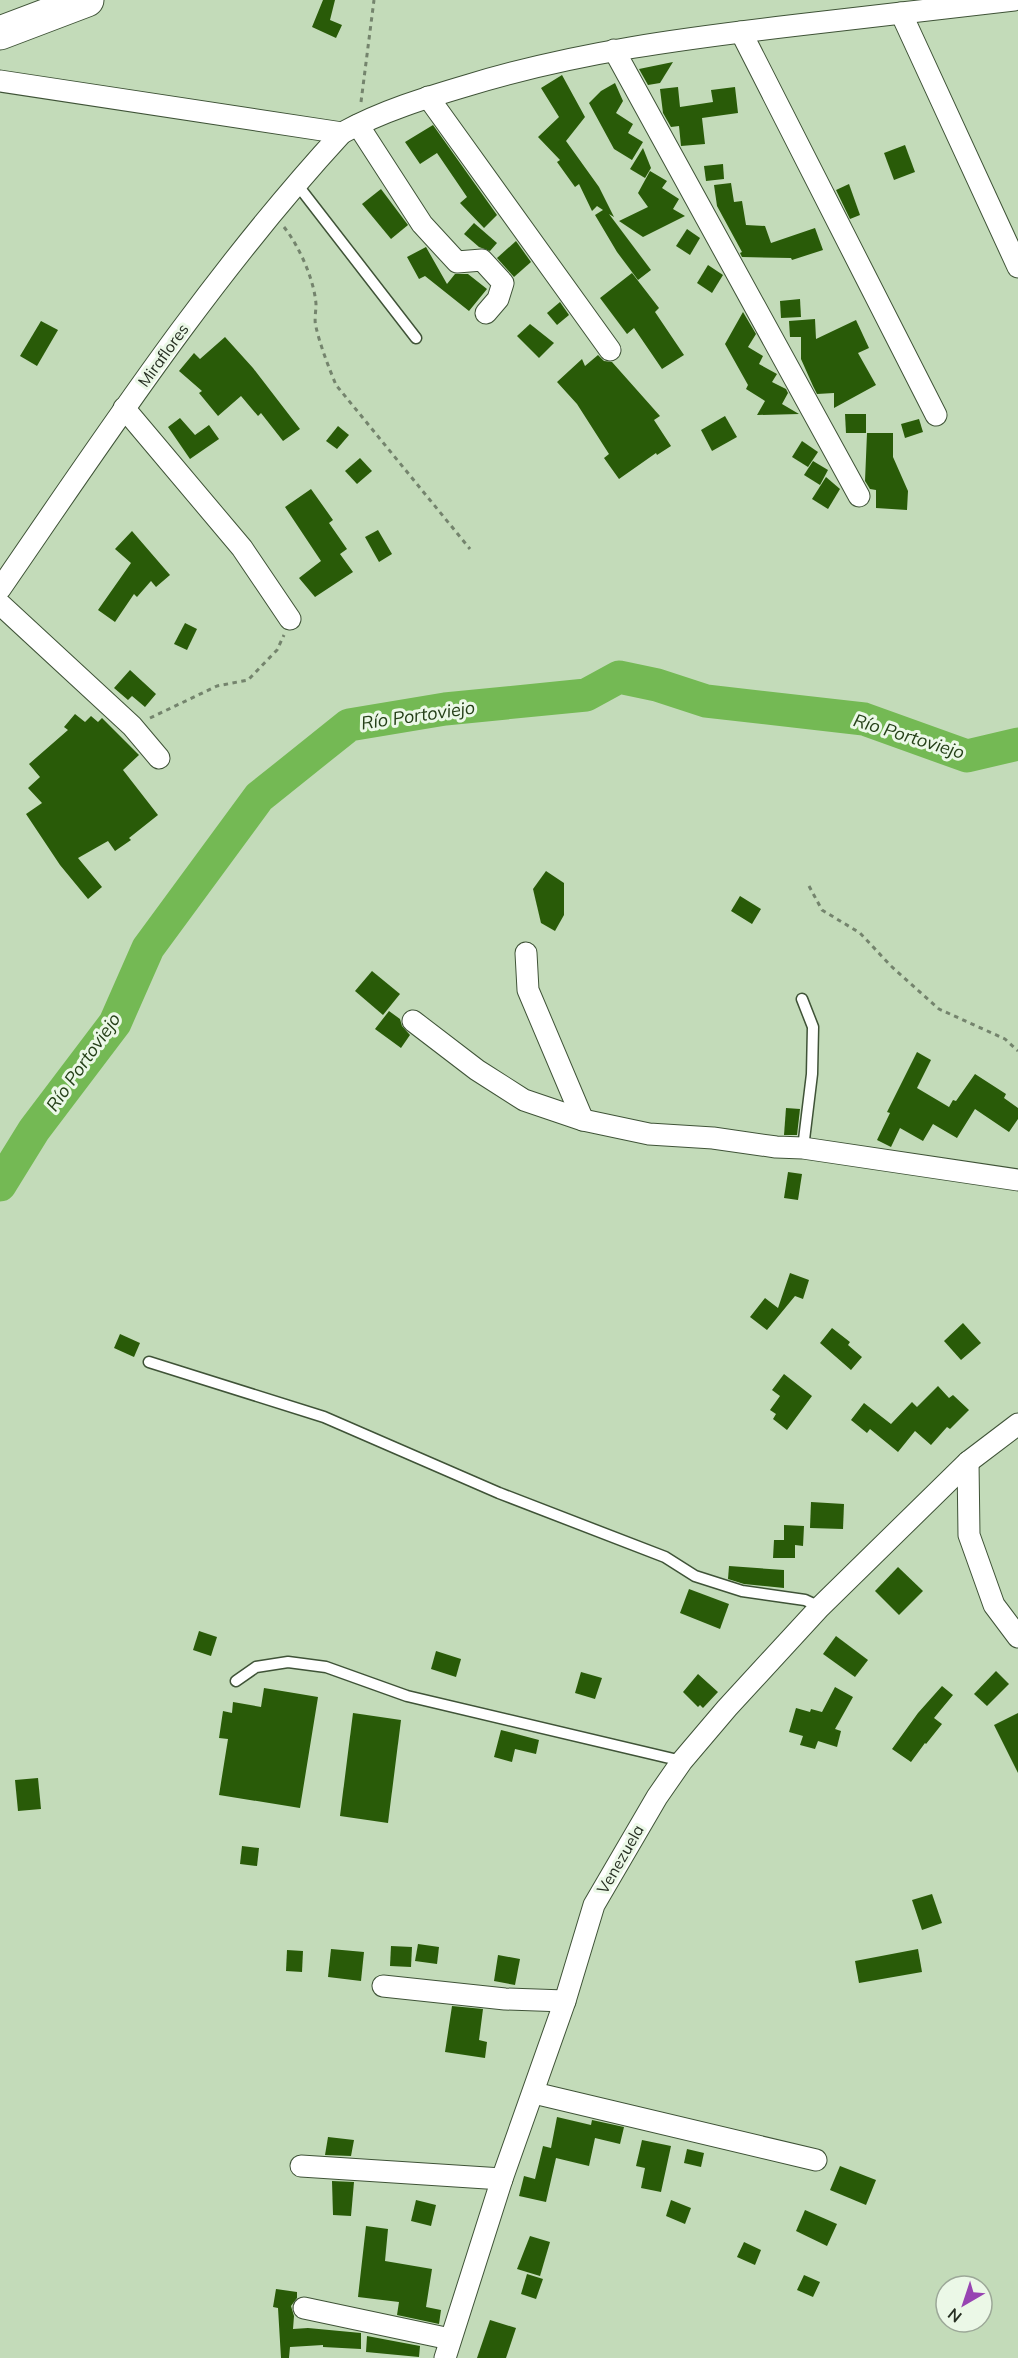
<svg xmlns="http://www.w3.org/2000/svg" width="1018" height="2358" font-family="Mulish,sans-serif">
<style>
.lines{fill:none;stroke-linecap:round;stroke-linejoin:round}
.river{stroke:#74b954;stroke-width:33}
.building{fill:#295b08}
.service-casing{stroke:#3f5337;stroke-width:13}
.minor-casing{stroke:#3f5337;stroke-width:23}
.primary-casing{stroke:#3f5337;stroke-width:35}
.path{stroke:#74846d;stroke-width:3;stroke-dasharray:4.5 4.5;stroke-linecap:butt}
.service{stroke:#fff;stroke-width:10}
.minor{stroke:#fff;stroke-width:21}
.primary{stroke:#fff;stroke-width:33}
.labels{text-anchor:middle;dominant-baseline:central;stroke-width:6;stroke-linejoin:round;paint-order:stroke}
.street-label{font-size:16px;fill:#262f22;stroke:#ebf8e7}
.water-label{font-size:18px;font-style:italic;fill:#254018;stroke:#ebf8e7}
</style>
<rect width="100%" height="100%" fill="#c3dbb9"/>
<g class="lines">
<polyline class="river" points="0,1185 34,1130 115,1023 148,948 259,797 349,725 445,709 586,695 619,677 657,685 706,701 864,719 967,756 1018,744"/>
</g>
<g class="building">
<polygon points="323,0 335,0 330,20 342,25 336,38 312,27"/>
<polygon points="673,62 660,83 648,85 639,69"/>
<polygon points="562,75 585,117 566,141 599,187 614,217 609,214 651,270 638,280 617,252 595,215 603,210 597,206 592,211 579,184 575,187 557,162 560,160 538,137 559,117 541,88"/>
<polygon points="615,83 623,101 616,113 633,124 628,133 643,142 632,160 614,149 589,103 601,91"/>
<polygon points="678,87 680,107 713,102 711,90 735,87 738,113 702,118 705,144 681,146 679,126 671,127 663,113 660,89"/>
<polygon points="433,125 497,215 484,228 460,203 467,197 437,153 420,164 405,142"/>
<polygon points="905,145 915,172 894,180 884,153"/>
<polygon points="643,148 651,168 645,178 630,169"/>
<polygon points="723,164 724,179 706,181 704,166"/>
<polygon points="650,171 667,181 662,188 679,199 673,209 685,216 643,237 619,221 648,207 638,193"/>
<polygon points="731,183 734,202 742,201 746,225 765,226 771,243 815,228 823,250 792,260 791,258 742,257 740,253 742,252 717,206 714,185"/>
<polygon points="849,184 860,215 850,219 836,190"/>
<polygon points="381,189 408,225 391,239 362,204"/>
<polygon points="474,223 497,243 490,251 479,247 464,234"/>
<polygon points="687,229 700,238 690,255 676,246"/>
<polygon points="516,241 531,262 514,277 497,258"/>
<polygon points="426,247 447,284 455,274 468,274 487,289 469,311 425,276 419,279 407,257"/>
<polygon points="708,265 723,275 712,293 697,283"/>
<polygon points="632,273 659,308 655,312 684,355 662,369 634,328 627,334 600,298"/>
<polygon points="800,299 801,317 781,318 780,301"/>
<polygon points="560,302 569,315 557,325 547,313"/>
<polygon points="743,312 756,334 748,347 763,356 759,364 777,374 772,382 786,389 788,393 782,404 799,414 757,415 765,401 746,389 748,385 725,344"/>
<polygon points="815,319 816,339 856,320 869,348 858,353 876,385 834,408 834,393 817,394 813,386 801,359 801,337 790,337 789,321"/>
<polygon points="41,321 58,330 37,366 20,356"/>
<polygon points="530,324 554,343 539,358 517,336"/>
<polygon points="225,337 253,368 300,429 283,441 261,413 258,416 241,396 218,416 199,393 202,391 179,371 194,353 200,359"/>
<polygon points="598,355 604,361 612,362 660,416 654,420 671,446 657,455 656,453 619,479 604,458 609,454 577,404 557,382 582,359 585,366"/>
<polygon points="845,414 866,414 866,433 846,433"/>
<polygon points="725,416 737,437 712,451 701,430"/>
<polygon points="180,418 195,435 209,425 219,439 190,459 168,427"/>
<polygon points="919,419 923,432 905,438 901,424"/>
<polygon points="338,426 349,435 337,449 326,441"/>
<polygon points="867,433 893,433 893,457 908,491 907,510 876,508 876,490 870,489 865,481"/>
<polygon points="802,441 818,452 808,467 792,457"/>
<polygon points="360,458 372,471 357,484 345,471"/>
<polygon points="813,461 828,470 820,485 804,475"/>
<polygon points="826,477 840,489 828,509 812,499"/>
<polygon points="311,489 333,520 329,523 347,549 340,554 353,572 315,597 299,578 321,561 285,507"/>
<polygon points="378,530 392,554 379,562 365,537"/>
<polygon points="132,531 170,575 156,587 151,581 137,597 134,594 115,622 98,610 131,563 115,549"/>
<polygon points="185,623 197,629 187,650 174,644"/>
<polygon points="130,670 156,694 145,707 132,696 128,700 114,688"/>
<polygon points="75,714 85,722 91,716 98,722 102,718 139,755 123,770 158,815 129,838 131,840 115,851 108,841 78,858 102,887 88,899 60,865 26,814 42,803 28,788 40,777 29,764 68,730 64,727"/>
<polygon points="546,871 564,883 564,915 555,931 541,923 533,889"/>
<polygon points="740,896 761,909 752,924 731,911"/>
<polygon points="372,971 400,994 383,1015 355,991"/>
<polygon points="389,1011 400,1019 402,1026 410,1035 401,1048 375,1029"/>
<polygon points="917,1052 931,1060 917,1088 949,1107 953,1100 956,1101 975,1074 1006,1094 1004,1098 1018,1108 1018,1119 1009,1132 975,1109 957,1138 933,1124 923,1141 900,1128 891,1147 877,1140 890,1113 887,1112"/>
<polygon points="786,1108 800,1109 797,1135 784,1135"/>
<polygon points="788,1172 802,1174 798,1200 784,1198"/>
<polygon points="790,1273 809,1280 803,1299 795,1296 767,1330 750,1317 765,1298 778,1308"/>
<polygon points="963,1323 981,1343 961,1360 944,1341"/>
<polygon points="832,1328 850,1342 848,1345 862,1357 851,1370 820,1343"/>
<polygon points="120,1334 140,1343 134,1357 114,1348"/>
<polygon points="784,1374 812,1396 787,1430 773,1419 776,1414 770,1410 780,1396 772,1390"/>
<polygon points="938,1386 949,1398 953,1395 969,1410 950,1429 947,1427 931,1445 915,1431 898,1452 870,1429 867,1433 851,1420 864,1403 891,1424 912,1402 917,1407"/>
<polygon points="811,1502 844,1504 843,1529 810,1528"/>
<polygon points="784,1525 804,1526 803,1546 795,1545 795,1558 773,1558 774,1540 784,1540"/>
<polygon points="729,1566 784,1570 784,1588 744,1584 728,1579"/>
<polygon points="898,1567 923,1591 899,1615 875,1591"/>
<polygon points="689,1589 729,1604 720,1629 680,1613"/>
<polygon points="199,1631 217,1637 211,1656 193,1650"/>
<polygon points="836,1636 868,1660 855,1677 823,1654"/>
<polygon points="436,1651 461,1659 456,1677 431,1669"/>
<polygon points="996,1671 1009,1684 987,1706 974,1694"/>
<polygon points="581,1672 602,1678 595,1699 575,1693"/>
<polygon points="698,1674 718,1692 703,1708 700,1705 698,1707 683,1692"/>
<polygon points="942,1686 953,1695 934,1718 942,1724 926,1744 925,1743 911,1762 892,1749 918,1713"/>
<polygon points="835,1687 853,1697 835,1729 841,1731 837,1747 818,1741 815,1749 800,1745 803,1736 789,1732 796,1708 810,1712 811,1709 822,1712"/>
<polygon points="264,1688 318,1697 300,1808 219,1795 228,1739 219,1738 223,1711 232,1713 233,1702 261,1707"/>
<polygon points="353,1713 401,1720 388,1823 340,1816"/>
<polygon points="1018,1713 1018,1773 994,1725"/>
<polygon points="501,1730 539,1740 536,1754 515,1749 512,1762 494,1757"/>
<polygon points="38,1778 41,1809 18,1811 15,1780"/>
<polygon points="242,1846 259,1848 257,1866 240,1864"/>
<polygon points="932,1894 942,1923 922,1930 912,1900"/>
<polygon points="418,1944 439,1947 437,1964 415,1961"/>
<polygon points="391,1946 412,1947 411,1967 390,1966"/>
<polygon points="331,1949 364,1952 361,1981 328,1977"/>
<polygon points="918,1949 922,1972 859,1983 855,1961"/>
<polygon points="287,1950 303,1951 302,1972 286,1971"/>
<polygon points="498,1955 520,1959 515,1985 494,1981"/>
<polygon points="452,2006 483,2009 479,2040 487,2042 485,2058 445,2052"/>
<polygon points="557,2117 591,2125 592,2120 624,2127 620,2144 595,2138 589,2166 556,2158 546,2202 519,2196 524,2176 535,2179 543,2146 551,2148"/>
<polygon points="328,2137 354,2140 351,2156 325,2155"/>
<polygon points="642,2140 671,2146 661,2192 641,2188 645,2168 636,2166"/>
<polygon points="687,2149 704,2153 701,2167 684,2163"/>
<polygon points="840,2166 876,2180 866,2205 830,2190"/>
<polygon points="332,2181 354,2182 351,2216 333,2215"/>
<polygon points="416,2200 436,2205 431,2226 411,2221"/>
<polygon points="671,2200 691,2208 685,2224 666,2216"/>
<polygon points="805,2210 837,2224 827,2246 796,2231"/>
<polygon points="366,2226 388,2229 385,2261 432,2269 426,2307 441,2310 439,2324 397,2315 399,2302 358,2297"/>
<polygon points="530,2236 550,2242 540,2276 517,2269"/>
<polygon points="744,2242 761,2250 755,2265 737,2257"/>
<polygon points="527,2274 543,2279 536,2299 521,2294"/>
<polygon points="804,2275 820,2282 813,2297 797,2290"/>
<polygon points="276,2289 297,2292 297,2298 291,2306 294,2316 293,2329 308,2328 361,2333 361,2349 323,2347 323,2345 290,2347 289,2358 281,2358 278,2308 273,2307"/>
<polygon points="490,2320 516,2328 506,2358 477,2358"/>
<polygon points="367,2336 420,2346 419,2357 366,2352"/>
</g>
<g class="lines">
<g class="service-casing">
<g id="service">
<polyline points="296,183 416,338"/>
<polyline points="802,999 813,1027 812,1074 803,1148"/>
<polyline points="149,1362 324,1417 499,1493 665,1557 695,1576 742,1591 805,1600 820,1607"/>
<polyline points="236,1681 256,1667 288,1662 326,1667 407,1696 682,1761"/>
</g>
</g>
<g class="minor-casing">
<g id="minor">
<polyline points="901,13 1018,267"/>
<polyline points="741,32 936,415"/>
<polyline points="614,50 859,496"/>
<path d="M 0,81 L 342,133 C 382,111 425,98 469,85 C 577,52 687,38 798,25 C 870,17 942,8 1014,0"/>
<polyline points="428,97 610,350"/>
<polyline points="358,125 422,224 457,262 482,260 503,283 498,299 486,313"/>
<polyline points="124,408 242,548 290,619"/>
<path d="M 0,589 C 108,432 213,273 342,133"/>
<polyline points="0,604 132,726 159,758"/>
<polyline points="526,953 528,990 583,1120"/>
<polyline points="413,1021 477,1070 524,1100 583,1120 649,1134 713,1138 776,1147 803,1148 1018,1180"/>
<polyline points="968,1462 969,1535 994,1605 1018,1637"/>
<polyline points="383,1986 505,1999 565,2001"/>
<polyline points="534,2093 816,2160"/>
<polyline points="301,2166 502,2179"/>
<polyline points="304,2308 450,2339"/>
<polyline points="445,2358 502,2179 565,2001 594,1905 657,1797 682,1761 727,1708 820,1607 968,1462 1018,1424"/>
</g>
</g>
<g class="primary-casing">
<polyline id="primary" points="0,33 87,0"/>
</g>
<g class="path">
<polyline points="361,102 374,0"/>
<path d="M 284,227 C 299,246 314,279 316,304 C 316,312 314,320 316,327 C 320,345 329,368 336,385 L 470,549"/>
<polyline points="150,718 217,686 248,680 277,650 284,635"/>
<polyline points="809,886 822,910 860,933 891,966 939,1009 1005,1039 1018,1051"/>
</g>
<use href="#service" class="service"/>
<use href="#minor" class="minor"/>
<use href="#primary" class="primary"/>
</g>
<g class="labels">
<g class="street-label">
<text transform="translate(163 355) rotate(-54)">Miraflores</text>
<text transform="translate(620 1859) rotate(-60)">Venezuela</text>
</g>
<g class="water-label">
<text transform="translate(418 715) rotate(-8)">Río Portoviejo</text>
<text transform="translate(909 736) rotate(17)">Río Portoviejo</text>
<text transform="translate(83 1062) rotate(-55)">Río Portoviejo</text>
</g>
</g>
<g transform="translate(964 2304) rotate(219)"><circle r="28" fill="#ebf8e7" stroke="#9ca898" stroke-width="1.5"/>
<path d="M0-4.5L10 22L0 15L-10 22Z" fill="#9744b2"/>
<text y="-9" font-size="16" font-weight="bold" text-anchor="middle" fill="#262f22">N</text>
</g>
</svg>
